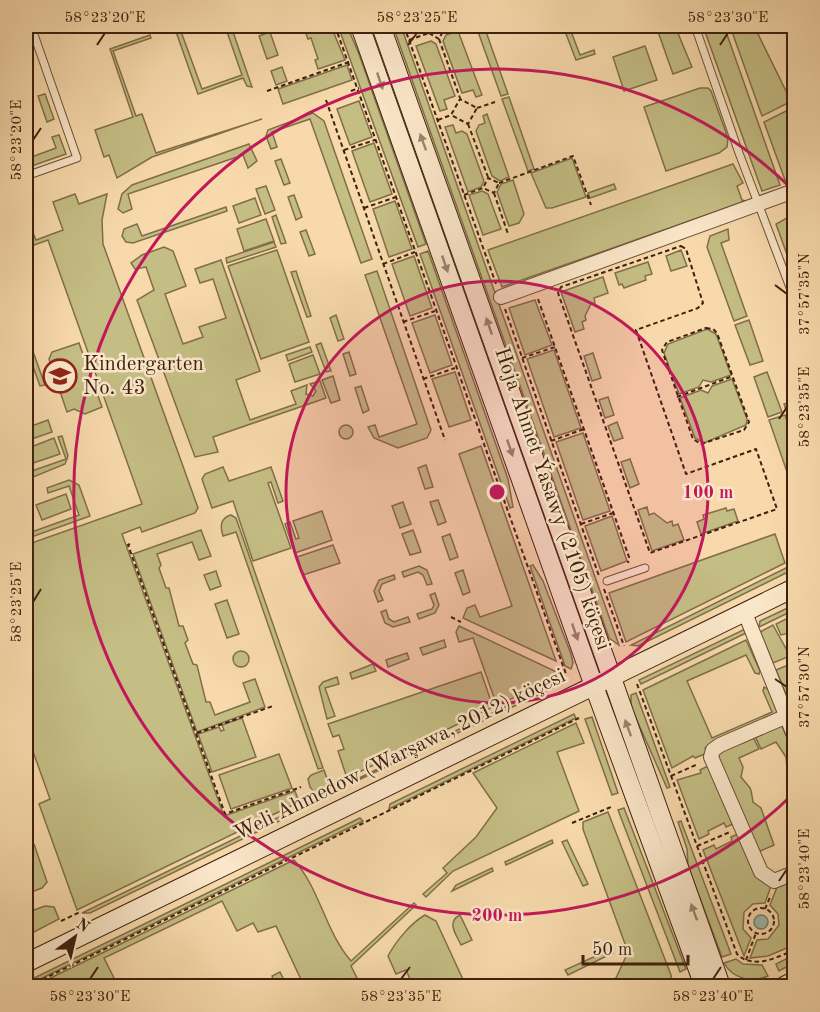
<svg xmlns="http://www.w3.org/2000/svg" width="820" height="1012" font-family="'Old Standard TT',serif">
<style>
.green{fill:#c4bd84;stroke:#816e49;stroke-width:1.5}
.water{fill:#9dbaad;stroke:#777c6d;stroke-width:1.5}
.lines{fill:none;stroke-linecap:round;stroke-linejoin:round}
.lane-casing{stroke:#6c4e35;stroke-width:9}
.street-casing{stroke:#6c4e35;stroke-width:16}
.secondary-casing{stroke:#3e200e;stroke-width:20}
.path{stroke:#3e200e;stroke-width:2;stroke-dasharray:4.5 3;stroke-linecap:butt}
.lane{stroke:#fae6c8;stroke-width:7}
.street{stroke:#fae6c8;stroke-width:14}
.secondary{stroke:#fae6c8;stroke-width:18}
.oneway{fill:#9c836b}
.ticks{fill:none;stroke:#3e200e;stroke-width:2}
.ring{fill:none;stroke:#c2185b;stroke-width:3}
.labels{text-anchor:middle;dominant-baseline:central;stroke-width:5;stroke-linejoin:round;paint-order:stroke}
.poi-label{font-size:21px;fill:#3e200e;stroke:#fae6c8;text-anchor:start}
.street-label{font-size:21px;fill:#3e200e;stroke:#fae6c8}
.centre{fill:#c2185b;stroke:#fae6c8;stroke-width:3}
.ring-label{font-size:18px;text-anchor:middle;font-weight:bold;fill:#c2185b;stroke:#fae6c8;stroke-width:5;stroke-linejoin:round;paint-order:stroke}
.neatline{fill:none;stroke:#3e200e;stroke-width:2}
.ticks-label{font-size:15px;text-anchor:middle;fill:#3e200e}
</style>
<rect width="100%" height="100%" fill="#f7d9ab"/>
<filter id="stains"><feTurbulence type="fractalNoise" baseFrequency=".00333" numOctaves="4"/><feColorMatrix values="0 0 0 0 .2 0 0 0 0 .09 0 0 0 0 .02 0 0 0 .5 -.17"/></filter>
<radialGradient id="worn" r=".72"><stop offset=".6" stop-color="#630" stop-opacity="0"/><stop offset="1" stop-color="#630" stop-opacity=".3"/></radialGradient>
<g class="green">
<polygon points="174,26 179,26 202,89 242,75 225,26 231,26 252,87 247,86 243,78 198,94"/>
<polygon points="303,26 331,26 345,60 318,69 315,60 318,59 311,38 308,39"/>
<polygon points="338,26 347,26 359,54 426,244 418,247"/>
<polygon points="393,26 401,26 619,645 609,638"/>
<polygon points="476,26 484,26 508,94 501,96"/>
<polygon points="563,26 569,26 580,55 594,50 595,54 576,60"/>
<polygon points="656,26 675,26 692,67 673,74"/>
<polygon points="703,26 724,26 780,185 762,191"/>
<polygon points="730,26 754,26 787,93 794,90 794,100 762,116"/>
<polygon points="458,31 482,95 476,97 473,90 462,93 443,41 446,35"/>
<polygon points="270,32 278,55 267,59 259,36"/>
<polygon points="150,35 151,38 113,51 136,116 142,114 156,153 262,119 152,157 117,178 109,155 104,157 95,130 133,117 110,49"/>
<polygon points="431,41 436,44 455,96 444,100 447,109 440,111 416,46"/>
<polygon points="645,46 657,80 624,91 613,57"/>
<polygon points="347,65 352,80 283,104 278,89"/>
<polygon points="282,67 287,81 276,85 271,71"/>
<polygon points="700,88 708,88 711,91 728,138 727,147 719,153 666,171 644,107"/>
<polygon points="45,94 54,119 47,122 38,96"/>
<polygon points="509,97 534,169 528,171 502,99"/>
<polygon points="359,101 372,137 350,145 337,109"/>
<polygon points="794,107 794,182 786,183 764,122"/>
<polygon points="313,113 324,121 372,259 361,263 310,119 272,132 277,147 271,149 266,136 268,130"/>
<polygon points="487,114 509,177 500,181 492,176 476,131 479,125 485,123 483,116"/>
<polygon points="453,125 456,133 462,131 467,134 484,181 481,187 468,192 445,127"/>
<polygon points="59,135 66,154 26,168 26,159 56,148 52,137"/>
<polygon points="374,143 392,194 370,202 352,151"/>
<polygon points="249,144 257,161 248,168 243,155 128,194 132,209 123,213 118,209 122,194 132,185"/>
<polygon points="572,158 586,197 552,208 546,208 531,173"/>
<polygon points="281,159 290,183 284,185 275,161"/>
<polygon points="733,164 743,183 737,186 742,200 746,201 502,287 488,250"/>
<polygon points="513,180 524,214 519,223 509,226 497,192 501,184"/>
<polygon points="614,184 616,189 590,198 588,193"/>
<polygon points="266,186 275,210 265,214 256,189"/>
<polygon points="482,191 488,194 501,229 483,235 469,195"/>
<polygon points="75,194 79,204 107,194 102,220 103,244 198,508 195,513 142,532 140,527 122,534 224,816 295,791 299,802 77,910 39,804 50,799 26,732 26,545 142,504 48,240 26,248 26,216 36,240 63,230 53,202"/>
<polygon points="294,195 302,217 296,220 288,197"/>
<polygon points="255,198 261,215 239,223 233,206"/>
<polygon points="395,201 412,249 389,257 373,209"/>
<polygon points="226,207 227,211 133,243 126,242 122,236 124,229 137,224 142,236"/>
<polygon points="794,214 794,274 776,224"/>
<polygon points="276,215 286,243 281,244 272,217"/>
<polygon points="266,219 274,241 244,251 237,229"/>
<polygon points="728,229 729,240 721,243 747,316 734,321 707,247 710,236"/>
<polygon points="306,230 315,254 309,256 300,232"/>
<polygon points="274,242 276,247 227,263 226,258"/>
<polygon points="164,247 173,251 186,286 165,294 183,344 203,337 199,327 226,318 213,279 200,283 195,269 221,260 260,371 236,380 250,420 296,404 291,391 307,385 306,394 313,396 316,391 310,384 320,381 326,398 213,437 218,452 195,457 137,300 154,290 146,267 135,269 131,263 142,255"/>
<polygon points="277,250 309,342 261,359 228,266"/>
<polygon points="681,250 687,266 671,271 666,256"/>
<polygon points="428,251 508,479 513,507 510,508 420,254"/>
<polygon points="414,256 432,308 410,316 392,264"/>
<polygon points="648,262 652,274 645,276 646,280 624,288 622,284 619,285 615,273"/>
<polygon points="296,271 311,316 307,317 291,272"/>
<polygon points="377,271 431,430 427,438 398,448 374,438 368,427 375,425 379,437 417,424 365,275"/>
<polygon points="603,277 608,293 594,298 595,303 591,304 585,316 586,320 582,322 584,329 575,332 561,292"/>
<polygon points="535,300 552,345 525,355 509,308"/>
<polygon points="336,315 344,339 338,341 330,318"/>
<polygon points="435,315 452,365 430,373 412,323"/>
<polygon points="749,320 763,361 750,365 735,325"/>
<polygon points="707,329 716,334 731,375 711,382 703,380 699,387 679,394 664,353 668,344"/>
<polygon points="26,332 45,385 40,386 26,347"/>
<polygon points="79,343 102,407 85,414 74,409 67,412 49,359 52,352"/>
<polygon points="321,343 331,371 326,372 316,345"/>
<polygon points="310,347 312,352 288,361 286,355"/>
<polygon points="554,350 581,428 554,437 527,359"/>
<polygon points="349,352 356,374 350,376 343,354"/>
<polygon points="593,353 601,378 592,381 584,356"/>
<polygon points="313,355 320,374 295,382 289,364"/>
<polygon points="455,372 471,420 449,427 432,379"/>
<polygon points="767,372 782,412 768,417 754,377"/>
<polygon points="333,376 340,400 331,403 322,380"/>
<polygon points="732,379 747,419 746,425 704,443 695,438 680,398 701,390 708,393 712,386"/>
<polygon points="361,386 369,410 363,413 355,388"/>
<polygon points="608,397 614,415 605,418 599,400"/>
<polygon points="794,401 794,433 784,404"/>
<polygon points="785,415 794,441 794,492 769,420"/>
<polygon points="48,420 52,432 26,441 26,428"/>
<polygon points="617,422 623,438 614,441 608,426"/>
<circle cx="346" cy="432" r="7"/>
<polygon points="583,433 610,511 583,520 556,442"/>
<polygon points="62,436 68,456 65,464 26,480 26,473 66,459 58,437"/>
<polygon points="54,438 60,454 30,464 26,449"/>
<polygon points="481,446 556,661 463,618 467,608 475,605 480,617 512,606 459,454"/>
<polygon points="630,459 639,484 630,488 621,462"/>
<polygon points="426,465 433,487 425,489 418,468"/>
<polygon points="223,467 229,481 271,467 283,501 278,503 271,482 268,483 291,548 253,561 233,501 212,508 202,479 205,474"/>
<polygon points="69,480 79,485 90,516 26,539 26,534 79,515 69,486 48,493 47,488"/>
<polygon points="66,494 71,509 42,520 36,505"/>
<polygon points="438,500 446,522 438,525 430,502"/>
<polygon points="403,502 411,524 400,528 392,506"/>
<polygon points="647,507 649,515 654,513 667,523 672,521 673,526 678,524 684,540 652,551 638,510"/>
<polygon points="726,508 727,511 734,509 738,521 701,534 697,522 704,519 703,515"/>
<polygon points="322,511 332,540 295,553 285,524 290,522 296,539 299,538 293,521"/>
<path d="M 231,515 L 236,518 L 323,768 L 318,769 L 236,532 L 223,536 C 220,527 220,518 231,515 Z"/>
<polygon points="612,516 627,561 601,571 585,526"/>
<polygon points="201,530 211,556 199,560 192,542 157,554 161,565 159,568 166,588 169,588 179,626 183,626 188,640 185,643 193,664 197,665 206,702 210,702 215,715 250,702 243,683 255,679 265,707 197,732 133,554"/>
<polygon points="413,530 421,552 410,555 402,534"/>
<polygon points="450,534 458,557 450,560 442,537"/>
<polygon points="775,534 785,563 626,642 609,593"/>
<polygon points="333,545 340,563 303,575 297,557"/>
<polygon points="794,564 794,569 638,646 631,645"/>
<polygon points="533,565 543,581 571,654 573,663 571,669 565,666 530,566"/>
<polygon points="419,566 427,570 432,584 427,585 423,575 418,572 404,577 402,572"/>
<polygon points="463,570 470,592 463,595 455,573"/>
<polygon points="216,571 221,586 210,590 204,575"/>
<polygon points="394,575 395,579 382,584 379,591 383,600 378,602 374,591 379,580"/>
<polygon points="435,593 439,605 435,613 419,619 417,614 432,609 434,605 430,595"/>
<polygon points="227,600 239,634 227,638 215,604"/>
<polygon points="794,605 794,610 759,627 760,621"/>
<polygon points="386,610 389,619 394,622 408,617 410,622 393,627 385,623 381,612"/>
<polygon points="794,615 794,632 781,635 776,624"/>
<polygon points="773,625 790,656 773,663 760,632"/>
<polygon points="459,626 561,674 497,706 473,638 459,642 456,632"/>
<polygon points="745,629 746,633 641,684 639,680"/>
<polygon points="444,640 446,647 423,655 420,648"/>
<polygon points="746,640 760,671 759,674 755,673 746,655 687,681 712,738 772,712 763,691 764,687 768,689 779,715 705,748 707,753 695,758 693,756 672,768 643,690"/>
<circle cx="241" cy="659" r="8"/>
<polygon points="407,653 409,659 388,667 386,660"/>
<polygon points="793,663 794,691 786,694 776,670"/>
<polygon points="373,664 376,671 352,679 350,673"/>
<polygon points="481,672 493,707 347,778 338,751 344,749 339,735 333,737 328,724"/>
<polygon points="337,677 339,684 325,688 335,716 327,719 319,687 323,682"/>
<polygon points="562,679 563,683 352,783 351,782"/>
<polygon points="636,693 670,787 667,788 631,707 631,695"/>
<polygon points="574,714 576,718 389,809 390,804"/>
<polygon points="592,717 618,793 612,795 585,719"/>
<polygon points="242,718 256,757 212,772 198,734 219,727 221,731 224,730 222,725"/>
<polygon points="576,723 584,743 557,752 579,811 453,871 426,897 423,894 447,873 443,868 476,837 497,808 473,773"/>
<polygon points="781,724 794,754 794,764 787,768 786,757 776,742 761,749 755,736"/>
<path d="M 753,737 L 759,749 L 739,758 L 743,767 L 741,777 C 752,791 750,784 753,802 L 761,808 L 774,845 L 758,852 L 717,756 L 721,751 Z"/>
<polygon points="279,754 292,788 231,809 219,775"/>
<polygon points="708,766 733,824 726,827 724,823 708,831 709,834 699,839 677,780 701,773 700,770"/>
<polygon points="324,770 330,787 316,794 310,787 308,779 311,775"/>
<polygon points="298,808 300,811 90,913 82,913"/>
<polygon points="624,808 686,969 680,972 618,810"/>
<polygon points="608,812 671,975 673,986 598,986 616,978 628,952 583,829 583,822"/>
<polygon points="360,818 363,821 26,986 26,982"/>
<polygon points="681,821 731,954 722,957 688,866 687,849 678,822"/>
<polygon points="738,834 758,877 771,886 765,903 753,904 744,912 743,929 751,938 744,956 703,850 714,845 716,849 732,841 731,837"/>
<polygon points="26,840 34,844 47,882 42,888 26,894"/>
<polygon points="552,840 553,843 506,865 505,862"/>
<polygon points="567,840 588,884 583,886 562,842"/>
<path d="M 294,860 C 320,889 325,931 351,961 L 414,903 L 416,905 L 351,966 L 357,978 L 339,986 L 304,986 L 276,926 L 258,932 L 253,923 L 237,931 L 222,901 L 104,958 L 118,986 L 34,986 Z"/>
<polygon points="492,868 493,871 452,891 456,885"/>
<polygon points="794,879 794,945 768,956 750,958 757,940 768,939 779,925 778,914 770,905 777,887"/>
<polygon points="45,906 54,907 59,919 34,932 26,913"/>
<path d="M 425,915 L 436,921 L 466,986 L 413,986 L 406,970 L 396,974 L 388,956 C 396,941 411,923 425,915 Z"/>
<path d="M 460,915 L 472,940 L 461,945 C 456,934 446,922 460,915 Z"/>
<polygon points="611,949 613,953 568,975 565,970"/>
<polygon points="794,955 794,963 779,971 776,964"/>
<path d="M 736,959 L 743,964 L 762,965 L 768,976 C 751,983 733,979 724,963 Z"/>
<polygon points="280,972 287,986 262,986 274,981 272,976"/>
</g>
<circle class="water" cx="761" cy="922" r="7"/>
<g class="lines">
<g class="lane-casing">
<g id="lane">
<polyline points="695,26 739,153 794,298"/>
<polyline points="26,176 77,158 31,26"/>
<polyline points="607,581 645,568"/>
</g>
</g>
<g class="street-casing">
<g id="street">
<polyline points="501,297 794,191"/>
<polyline points="745,613 794,735"/>
<polyline points="787,716 720,745 713,750 711,757 761,872 774,881 794,873"/>
</g>
</g>
<g class="secondary-casing">
<g id="secondary">
<polyline points="360,26 594,686 704,986"/>
<polyline points="381,26 721,986"/>
<polyline points="26,963 794,588"/>
<polyline points="784,986 794,981"/>
</g>
</g>
<g class="path">
<polyline points="335,26 566,674"/>
<polyline points="404,26 496,284"/>
<polyline points="444,29 454,26"/>
<polyline points="429,33 439,39 444,29 438,26"/>
<polyline points="439,39 460,98"/>
<polyline points="409,40 429,33 433,26"/>
<polyline points="267,91 349,62"/>
<polyline points="351,91 359,88"/>
<polyline points="326,100 445,440"/>
<polyline points="477,108 495,102"/>
<polyline points="438,120 451,115 460,99 477,108 468,124 451,115"/>
<polyline points="468,124 488,177"/>
<polyline points="344,150 375,140"/>
<polyline points="499,183 573,156 591,205"/>
<polyline points="494,193 508,234"/>
<polyline points="464,195 483,188 494,193 499,183 488,178 483,188"/>
<polyline points="364,208 396,197"/>
<polygon points="681,246 686,249 703,303 698,308 636,330 686,474 756,449 777,509 650,553 558,293 561,287"/>
<polyline points="383,264 415,252"/>
<polyline points="538,299 629,557 628,563"/>
<polyline points="505,309 599,576"/>
<polyline points="403,322 435,311"/>
<polygon points="706,328 713,329 717,333 749,422 744,430 701,444 693,439 662,350 667,342"/>
<polyline points="522,358 555,347"/>
<polyline points="423,379 455,368"/>
<polyline points="677,397 733,376"/>
<polyline points="551,441 584,429"/>
<polyline points="581,524 613,513"/>
<polyline points="130,544 128,545 225,814 301,787"/>
<polyline points="604,589 624,646"/>
<polyline points="451,617 461,622"/>
<path d="M 637,684 L 737,954 C 753,970 778,957 794,950"/>
<polyline points="197,733 273,706"/>
<polyline points="671,776 698,764"/>
<polyline points="332,789 349,780"/>
<polyline points="299,805 316,796"/>
<polyline points="572,823 611,807"/>
<polyline points="697,846 730,832"/>
<circle cx="761" cy="921" r="13"/>
<polyline points="765,909 771,895"/>
<polyline points="26,917 33,935"/>
<polyline points="61,921 80,912"/>
<polyline points="746,960 756,933"/>
<polyline points="29,986 579,718"/>
</g>
<use href="#lane" class="lane"/>
<use href="#street" class="street"/>
<use href="#secondary" class="secondary"/>
</g>
<defs><path id="oneway-solid" d="M-6-.8H1V-3.2L6.5 0L1 3.2V.8H-6Z" transform="scale(1.5)"/></defs>
<g class="oneway">
<use href="#oneway-solid" transform="translate(380 81) rotate(71)"/>
<use href="#oneway-solid" transform="translate(423 142) rotate(-110)"/>
<use href="#oneway-solid" transform="translate(445 264) rotate(71)"/>
<use href="#oneway-solid" transform="translate(489 326) rotate(-109)"/>
<use href="#oneway-solid" transform="translate(510 448) rotate(71)"/>
<use href="#oneway-solid" transform="translate(575 632) rotate(71)"/>
<use href="#oneway-solid" transform="translate(628 728) rotate(-110)"/>
<use href="#oneway-solid" transform="translate(694 912) rotate(-110)"/>
</g>
<path class="ticks" d="M 97,45 L 105,33M 408,45 L 417,33M 720,45 L 728,33M 33,140 L 41,128M 775,285 L 787,294M 779,419 L 787,407M 33,602 L 41,589M 775,679 L 787,687M 779,881 L 787,869M 90,979 L 98,967M 401,979 L 410,967M 713,979 L 721,967"/>
<circle cx="497" cy="492" r="211" fill="#c2185b" fill-opacity=".12"/>
<g class="ring">
<circle cx="497" cy="492" r="211"/>
<path d="M793 794A423 423 0 1 1 793 190"/>
</g>
<defs>
<g id="school-ring" transform="scale(1.725)"><circle r="9.5" fill="#fae6c8" stroke="#8f2418" stroke-width="1.5"/><path d="M0-5L7-2L0 1L-7-2ZM-4 1L0 2.5L4 1V4Q0 6-4 4Z" fill="#8f2418"/></g>
</defs>
<g fill-rule="evenodd">
<use href="#school-ring" x="60" y="376"/>
</g>
<g class="labels">
<g class="poi-label">
<text x="83" y="364">Kindergarten<tspan x="83" dy="24">No. 43</tspan></text>
</g>
<g class="street-label">
<text transform="translate(552 499) rotate(71)">Hoja Ahmet Ýasawy (2105) köçesi</text>
<text transform="translate(400 755) rotate(-26)">Weli Ahmedow (Warşawa, 2012) köçesi</text>
</g>
</g>
<circle cx="497" cy="492" r="9" class="centre"/>
<g class="ring-label">
<text x="708" y="498">100 m</text>
<text x="497" y="921">200 m</text>
</g>
<rect width="820" height="1012" fill="none" stroke="#f7d9ab" stroke-width="66"/>
<g transform="translate(75 937) rotate(34)" stroke="#fae6c8" stroke-width="4.5" paint-order="stroke">
<path d="M0-4.5L10 22L0 15L-10 22Z" fill="#3e200e"/>
<text y="-9" font-size="16" font-weight="bold" text-anchor="middle" fill="#3e200e">N</text>
</g>
<path d="M583 955v9h105v-9" fill="none" stroke="#3e200e" stroke-width="3"/>
<text x="592" y="955" font-size="18" fill="#3e200e" stroke="#fae6c8" stroke-width="4.5" paint-order="stroke">50 m</text>
<rect x="33" y="33" width="754" height="946" class="neatline"/>
<g class="ticks-label">
<text x="105" y="22">58°23'20"E</text>
<text x="417" y="22">58°23'25"E</text>
<text x="728" y="22">58°23'30"E</text>
<text transform="translate(16 140) rotate(-90)" y="5">58°23'20"E</text>
<text transform="translate(804 294) rotate(-90)" y="5">37°57'35"N</text>
<text transform="translate(804 407) rotate(-90)" y="5">58°23'35"E</text>
<text transform="translate(16 602) rotate(-90)" y="5">58°23'25"E</text>
<text transform="translate(804 687) rotate(-90)" y="5">37°57'30"N</text>
<text transform="translate(804 869) rotate(-90)" y="5">58°23'40"E</text>
<text x="90" y="1001">58°23'30"E</text>
<text x="401" y="1001">58°23'35"E</text>
<text x="713" y="1001">58°23'40"E</text>
</g>
<rect width="100%" height="100%" filter="url(#stains)"/>
<rect width="100%" height="100%" fill="url(#worn)"/>
</svg>
